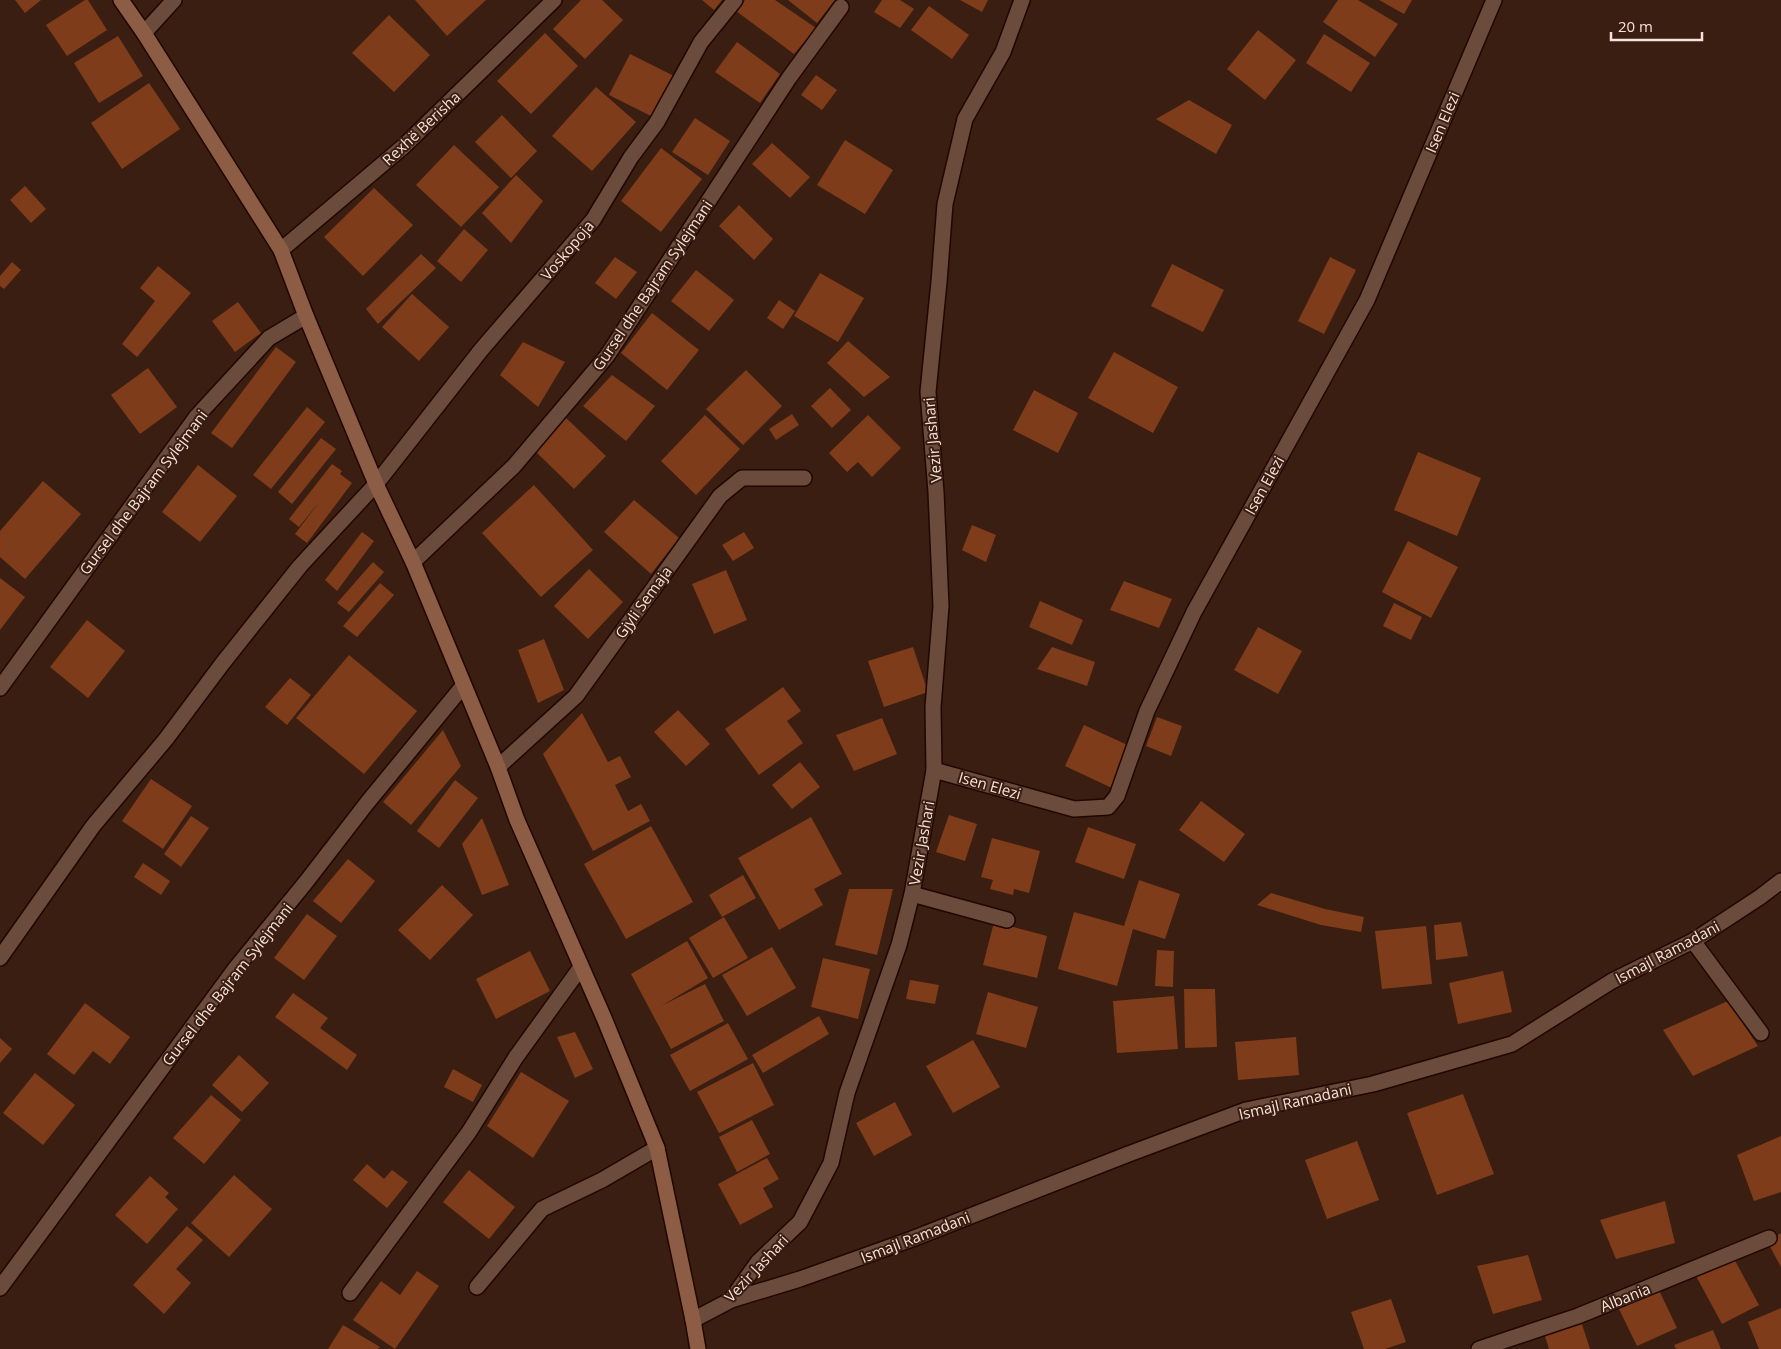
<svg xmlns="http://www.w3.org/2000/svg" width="1781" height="1349" font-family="'Open Sans',sans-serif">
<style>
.building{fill:#7e3c1a}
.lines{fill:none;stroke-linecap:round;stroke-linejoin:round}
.lane-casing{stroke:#200700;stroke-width:18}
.street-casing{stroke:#200700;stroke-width:18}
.secondary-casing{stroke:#200700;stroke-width:18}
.lane{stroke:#6a4b3c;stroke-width:15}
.street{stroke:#6a4b3c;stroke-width:15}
.secondary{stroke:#8d5c44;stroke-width:15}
.labels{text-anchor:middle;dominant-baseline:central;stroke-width:4;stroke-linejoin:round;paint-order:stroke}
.street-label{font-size:15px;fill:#f6e2da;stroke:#3a1e11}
</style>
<rect width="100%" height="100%" fill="#3a1e11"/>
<g class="building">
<polygon points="15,0 41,0 25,13"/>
<polygon points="85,0 88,0 107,30 67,56 46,25"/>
<polygon points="415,0 486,0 447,36"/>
<polygon points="581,0 602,0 623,20 585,59 553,29"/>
<polygon points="702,0 722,0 714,10"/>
<polygon points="745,0 775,0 816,28 794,54 736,11"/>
<polygon points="788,0 835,0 817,23"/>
<polygon points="882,0 900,0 914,9 900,28 874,12"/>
<polygon points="960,0 988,0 982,12"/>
<polygon points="1338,0 1358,0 1398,24 1375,57 1323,22"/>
<polygon points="1379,0 1412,0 1404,14"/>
<polygon points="929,6 969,35 952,59 911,30"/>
<polygon points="389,15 430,55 394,92 352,53"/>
<polygon points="1258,30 1296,60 1265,100 1227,69"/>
<polygon points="545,33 578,66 531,114 497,81"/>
<polygon points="1324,34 1370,63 1351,92 1306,63"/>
<polygon points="118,36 143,76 99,103 74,63"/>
<polygon points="737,42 780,74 760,103 715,72"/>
<polygon points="630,54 674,76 653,117 609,95"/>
<polygon points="816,75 837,90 822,110 801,95"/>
<polygon points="149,83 180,129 122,169 91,123"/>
<polygon points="596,87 636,122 592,171 552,136"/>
<polygon points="1189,100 1232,125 1216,154 1156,119"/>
<polygon points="502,115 537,151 511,178 475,142"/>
<polygon points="695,118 730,141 708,175 672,152"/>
<polygon points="845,140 893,170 865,214 817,185"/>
<polygon points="772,143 810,177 790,198 752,164"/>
<polygon points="454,145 499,187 461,227 416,185"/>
<polygon points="661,148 702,179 661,232 621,201"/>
<polygon points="516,175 543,201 511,243 482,213"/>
<polygon points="25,186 46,209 31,223 10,200"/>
<polygon points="374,188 413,225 363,276 324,237"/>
<polygon points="739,205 773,239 754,260 719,226"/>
<polygon points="464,229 488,250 461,282 437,261"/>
<polygon points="421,254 436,268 378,324 366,309"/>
<polygon points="615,257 637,272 616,299 595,283"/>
<polygon points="1330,257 1356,270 1324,334 1298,321"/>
<polygon points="12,262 21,270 4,289 0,286 0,276"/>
<polygon points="1172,264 1224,290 1203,332 1151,306"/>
<polygon points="158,266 191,293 137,357 122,344 155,301 140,288"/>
<polygon points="696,270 734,300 709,331 671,301"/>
<polygon points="820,273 864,298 838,342 794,316"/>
<polygon points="412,294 449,327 419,361 382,327"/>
<polygon points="779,300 795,311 783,329 767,318"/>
<polygon points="238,302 261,333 235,352 212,321"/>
<polygon points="652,313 699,350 667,390 621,353"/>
<polygon points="848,341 890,377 864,397 827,363"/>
<polygon points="523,342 565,362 538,407 500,375"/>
<polygon points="276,347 296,362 232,448 211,433"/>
<polygon points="1114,352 1178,387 1153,433 1088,398"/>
<polygon points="148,368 177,407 140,434 111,395"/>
<polygon points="746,370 782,406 743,445 706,409"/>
<polygon points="612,375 655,406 626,441 583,406"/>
<polygon points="830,388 851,410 832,428 811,406"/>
<polygon points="1034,390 1078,413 1058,453 1013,430"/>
<polygon points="307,407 325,422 271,489 253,475"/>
<polygon points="792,414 799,425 776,440 769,429"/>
<polygon points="705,415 740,449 696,495 661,461"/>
<polygon points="868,415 901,448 872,477 858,462 847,472 829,453"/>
<polygon points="564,416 606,456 574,489 533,449"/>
<polygon points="321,438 336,449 292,504 278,492"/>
<polygon points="1418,452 1481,478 1457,536 1394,510"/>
<polygon points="332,464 342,471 340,474 352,483 307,543 295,534 320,501 299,527 289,519"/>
<polygon points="198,465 237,496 200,542 162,512"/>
<polygon points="43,481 81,514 25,579 0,557 0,531"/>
<polygon points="534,485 593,550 541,597 482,533"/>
<polygon points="634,500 679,538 651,574 604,532"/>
<polygon points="972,525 996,535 986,562 962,550"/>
<polygon points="362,532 374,541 337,591 325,580"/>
<polygon points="744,532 754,548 733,561 722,545"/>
<polygon points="1408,541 1458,567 1431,618 1382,592"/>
<polygon points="373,562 384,572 349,612 337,603"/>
<polygon points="589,569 623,602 588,639 554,606"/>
<polygon points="726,570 747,620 714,634 692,584"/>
<polygon points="0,578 25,597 0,630"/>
<polygon points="1124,581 1172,599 1159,628 1110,610"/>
<polygon points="380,583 394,595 357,637 343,626"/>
<polygon points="1040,601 1083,620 1072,645 1029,627"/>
<polygon points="1394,603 1422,617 1411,640 1383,626"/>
<polygon points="87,620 125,651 88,698 50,667"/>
<polygon points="1258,627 1302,651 1278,694 1234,670"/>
<polygon points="544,639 564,690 538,703 518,650"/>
<polygon points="913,647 928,692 884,707 868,661"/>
<polygon points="1052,647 1095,662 1087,686 1037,669"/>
<polygon points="349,655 417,711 364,774 296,718"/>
<polygon points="290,678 311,695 287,725 265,707"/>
<polygon points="783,687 801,711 787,721 803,743 759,775 725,729"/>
<polygon points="678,710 710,744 686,766 654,732"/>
<polygon points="582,713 608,762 620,756 631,777 615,785 628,811 641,804 650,821 593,851 543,754"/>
<polygon points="1157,717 1182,726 1171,756 1146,746"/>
<polygon points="882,718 897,754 854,771 836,735"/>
<polygon points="1084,725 1134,748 1114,789 1065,766"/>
<polygon points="443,730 461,766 411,825 383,802"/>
<polygon points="800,762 820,787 792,809 772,785"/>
<polygon points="151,779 192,806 163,849 122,821"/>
<polygon points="455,780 478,798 439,848 417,831"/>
<polygon points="1201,801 1245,834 1224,862 1179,830"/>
<polygon points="949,815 977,824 965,861 936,852"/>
<polygon points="191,816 209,828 181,867 164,854"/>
<polygon points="811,817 842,874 814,889 823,905 779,930 738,858"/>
<polygon points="482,818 509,885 482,895 462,844"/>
<polygon points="651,826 693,902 626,939 584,864"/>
<polygon points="1088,827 1136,844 1124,879 1075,862"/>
<polygon points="992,838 1040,851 1029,893 1014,889 1013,895 990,889 993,880 981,877"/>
<polygon points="348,859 375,881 341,923 313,901"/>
<polygon points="143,863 170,881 161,895 134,877"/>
<polygon points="743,875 756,898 722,917 709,895"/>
<polygon points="1139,880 1180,894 1165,939 1133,929 1117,986 1058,969 1074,912 1124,926"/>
<polygon points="442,885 473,915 430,960 398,930"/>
<polygon points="849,889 893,889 877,955 835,945"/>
<polygon points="1271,893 1325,909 1364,917 1361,932 1321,925 1257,905"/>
<polygon points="307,914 337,936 304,980 274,958"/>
<polygon points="724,917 748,958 713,978 689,938"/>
<polygon points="994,922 1047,936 1037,978 983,965"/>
<polygon points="1461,922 1468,956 1436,960 1434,925"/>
<polygon points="1426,926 1432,984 1382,989 1375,931"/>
<polygon points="687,941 708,978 661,1006 705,984 724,1021 671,1049 631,974"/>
<polygon points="772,947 796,988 747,1016 722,975"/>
<polygon points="1157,950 1174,951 1173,987 1155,986"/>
<polygon points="530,951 550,991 496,1019 476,979"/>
<polygon points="823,958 870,969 858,1019 811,1007"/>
<polygon points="1503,971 1512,1012 1458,1024 1449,983"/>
<polygon points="910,980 939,985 935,1004 906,999"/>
<polygon points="1184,989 1215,989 1217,1047 1185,1048"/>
<polygon points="988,992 1038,1007 1026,1048 976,1034"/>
<polygon points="293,993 328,1018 320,1028 357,1055 347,1070 275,1017"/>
<polygon points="1174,996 1178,1049 1117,1053 1113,1001"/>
<polygon points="1728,1001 1758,1046 1693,1076 1663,1030"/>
<polygon points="85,1003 130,1037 110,1064 93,1051 74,1075 47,1054"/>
<polygon points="819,1016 829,1034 763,1073 752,1055"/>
<polygon points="728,1023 748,1059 690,1091 670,1055"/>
<polygon points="575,1032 593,1069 575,1078 557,1037"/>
<polygon points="1296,1037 1299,1075 1238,1080 1235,1042"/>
<polygon points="0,1038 12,1049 0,1063"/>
<polygon points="973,1040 1000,1087 953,1113 926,1066"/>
<polygon points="239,1055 269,1083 242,1112 212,1085"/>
<polygon points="753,1063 774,1105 719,1133 697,1092"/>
<polygon points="453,1069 482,1085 473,1102 444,1087"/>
<polygon points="521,1072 569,1101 533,1158 487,1126"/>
<polygon points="35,1073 75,1105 43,1145 3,1113"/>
<polygon points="1463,1094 1494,1174 1437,1195 1407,1113"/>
<polygon points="211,1095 241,1120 204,1164 173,1138"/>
<polygon points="895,1102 912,1135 874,1156 856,1123"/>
<polygon points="752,1120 770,1154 737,1172 719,1137"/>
<polygon points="1781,1136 1781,1192 1754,1201 1737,1155"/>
<polygon points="1357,1141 1379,1200 1327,1219 1305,1160"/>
<polygon points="767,1158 779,1179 763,1188 773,1207 740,1225 718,1184"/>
<polygon points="367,1164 384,1179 392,1170 408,1182 387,1208 353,1180"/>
<polygon points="469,1170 515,1207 489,1239 443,1202"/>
<polygon points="234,1175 272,1209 229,1257 191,1223"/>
<polygon points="150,1176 169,1193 165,1197 178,1209 147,1244 115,1215"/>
<polygon points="1665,1201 1675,1243 1616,1259 1600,1220"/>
<polygon points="187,1226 203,1240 176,1269 191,1283 164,1314 133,1285"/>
<polygon points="1781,1233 1781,1267 1767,1241"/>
<polygon points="1528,1255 1542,1300 1493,1314 1477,1266"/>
<polygon points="1733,1257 1759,1305 1722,1324 1696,1276"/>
<polygon points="417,1271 439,1286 395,1349 353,1320 381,1281 400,1295"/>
<polygon points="1657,1286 1677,1328 1637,1346 1617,1305"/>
<polygon points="1391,1299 1406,1342 1385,1349 1364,1349 1351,1312"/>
<polygon points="1781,1308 1781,1349 1759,1349 1748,1322"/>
<polygon points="1580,1318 1590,1349 1549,1349 1543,1330"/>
<polygon points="343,1325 380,1347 378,1349 328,1349"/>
<polygon points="1713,1330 1721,1349 1676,1349 1674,1345"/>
</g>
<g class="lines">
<g class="lane-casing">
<polyline id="lane" points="144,33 174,0"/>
</g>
<g class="street-casing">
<g id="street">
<polyline points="281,250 404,146 554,0"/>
<polyline points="413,562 514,466 607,356 789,78 841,7"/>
<polyline points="0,688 197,416 269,338 306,316"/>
<polyline points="498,767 576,696 720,496 742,478 804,478"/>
<polyline points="934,770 1074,809 1108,807 1117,796 1147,711 1194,612 1367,300 1494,0"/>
<polyline points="912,894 1007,920"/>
<polyline points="1693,941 1761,1033"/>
<polyline points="0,958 93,826 166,739 222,664 300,566 376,484 481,350 593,220 631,157 657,122 701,42 735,0"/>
<polyline points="477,1287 542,1209 602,1180 657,1148"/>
<polyline points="0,1288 235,969 306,882 367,803 463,686"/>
<polyline points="350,1293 469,1132 516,1057 581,967"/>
<polyline points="731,1300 800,1279 912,1239 1126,1155 1246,1110 1373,1084 1512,1044 1612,981 1693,941 1760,897 1781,881"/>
<polyline points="693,1320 731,1300 758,1262 800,1222 831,1163 847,1093 899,945 912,894 934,770 933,707 941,606 936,492 928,392 939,282 945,204 965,119 1003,52 1022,0"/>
<polyline points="1479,1349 1578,1316 1769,1238"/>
</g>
</g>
<g class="secondary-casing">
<polyline id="secondary" points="121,0 144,33 281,250 306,316 376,484 413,562 498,767 517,820 604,1018 657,1148 693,1320 698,1349"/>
</g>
<use href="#lane" class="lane"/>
<use href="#street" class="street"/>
<use href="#secondary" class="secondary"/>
</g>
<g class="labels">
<g class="street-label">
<text transform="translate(1442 122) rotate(-67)">Isen Elezi</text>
<text transform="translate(421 128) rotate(-43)">Rexhë Berisha</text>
<text transform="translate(567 250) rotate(-50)">Voskopoja</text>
<text transform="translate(652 285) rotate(-56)">Gursel dhe Bajram Sylejmani</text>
<text transform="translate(932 440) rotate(-95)">Vezir Jashari</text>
<text transform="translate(1264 485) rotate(-61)">Isen Elezi</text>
<text transform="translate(143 492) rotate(-53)">Gursel dhe Bajram Sylejmani</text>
<text transform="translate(643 602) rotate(-54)">Gjyli Semaja</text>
<text transform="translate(990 785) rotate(16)">Isen Elezi</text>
<text transform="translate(921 843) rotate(-80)">Vezir Jashari</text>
<text transform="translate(1667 952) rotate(-28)">Ismajl Ramadani</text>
<text transform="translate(227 984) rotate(-52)">Gursel dhe Bajram Sylejmani</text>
<text transform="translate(1295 1101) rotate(-13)">Ismajl Ramadani</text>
<text transform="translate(915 1237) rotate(-21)">Ismajl Ramadani</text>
<text transform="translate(756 1268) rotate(-47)">Vezir Jashari</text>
<text transform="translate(1625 1297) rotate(-22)">Albania</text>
</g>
</g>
<path d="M1611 32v8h91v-8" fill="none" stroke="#f6e2da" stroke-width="2.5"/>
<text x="1618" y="32" font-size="15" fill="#f6e2da" stroke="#3a1e11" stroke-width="4" paint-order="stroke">20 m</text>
</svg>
